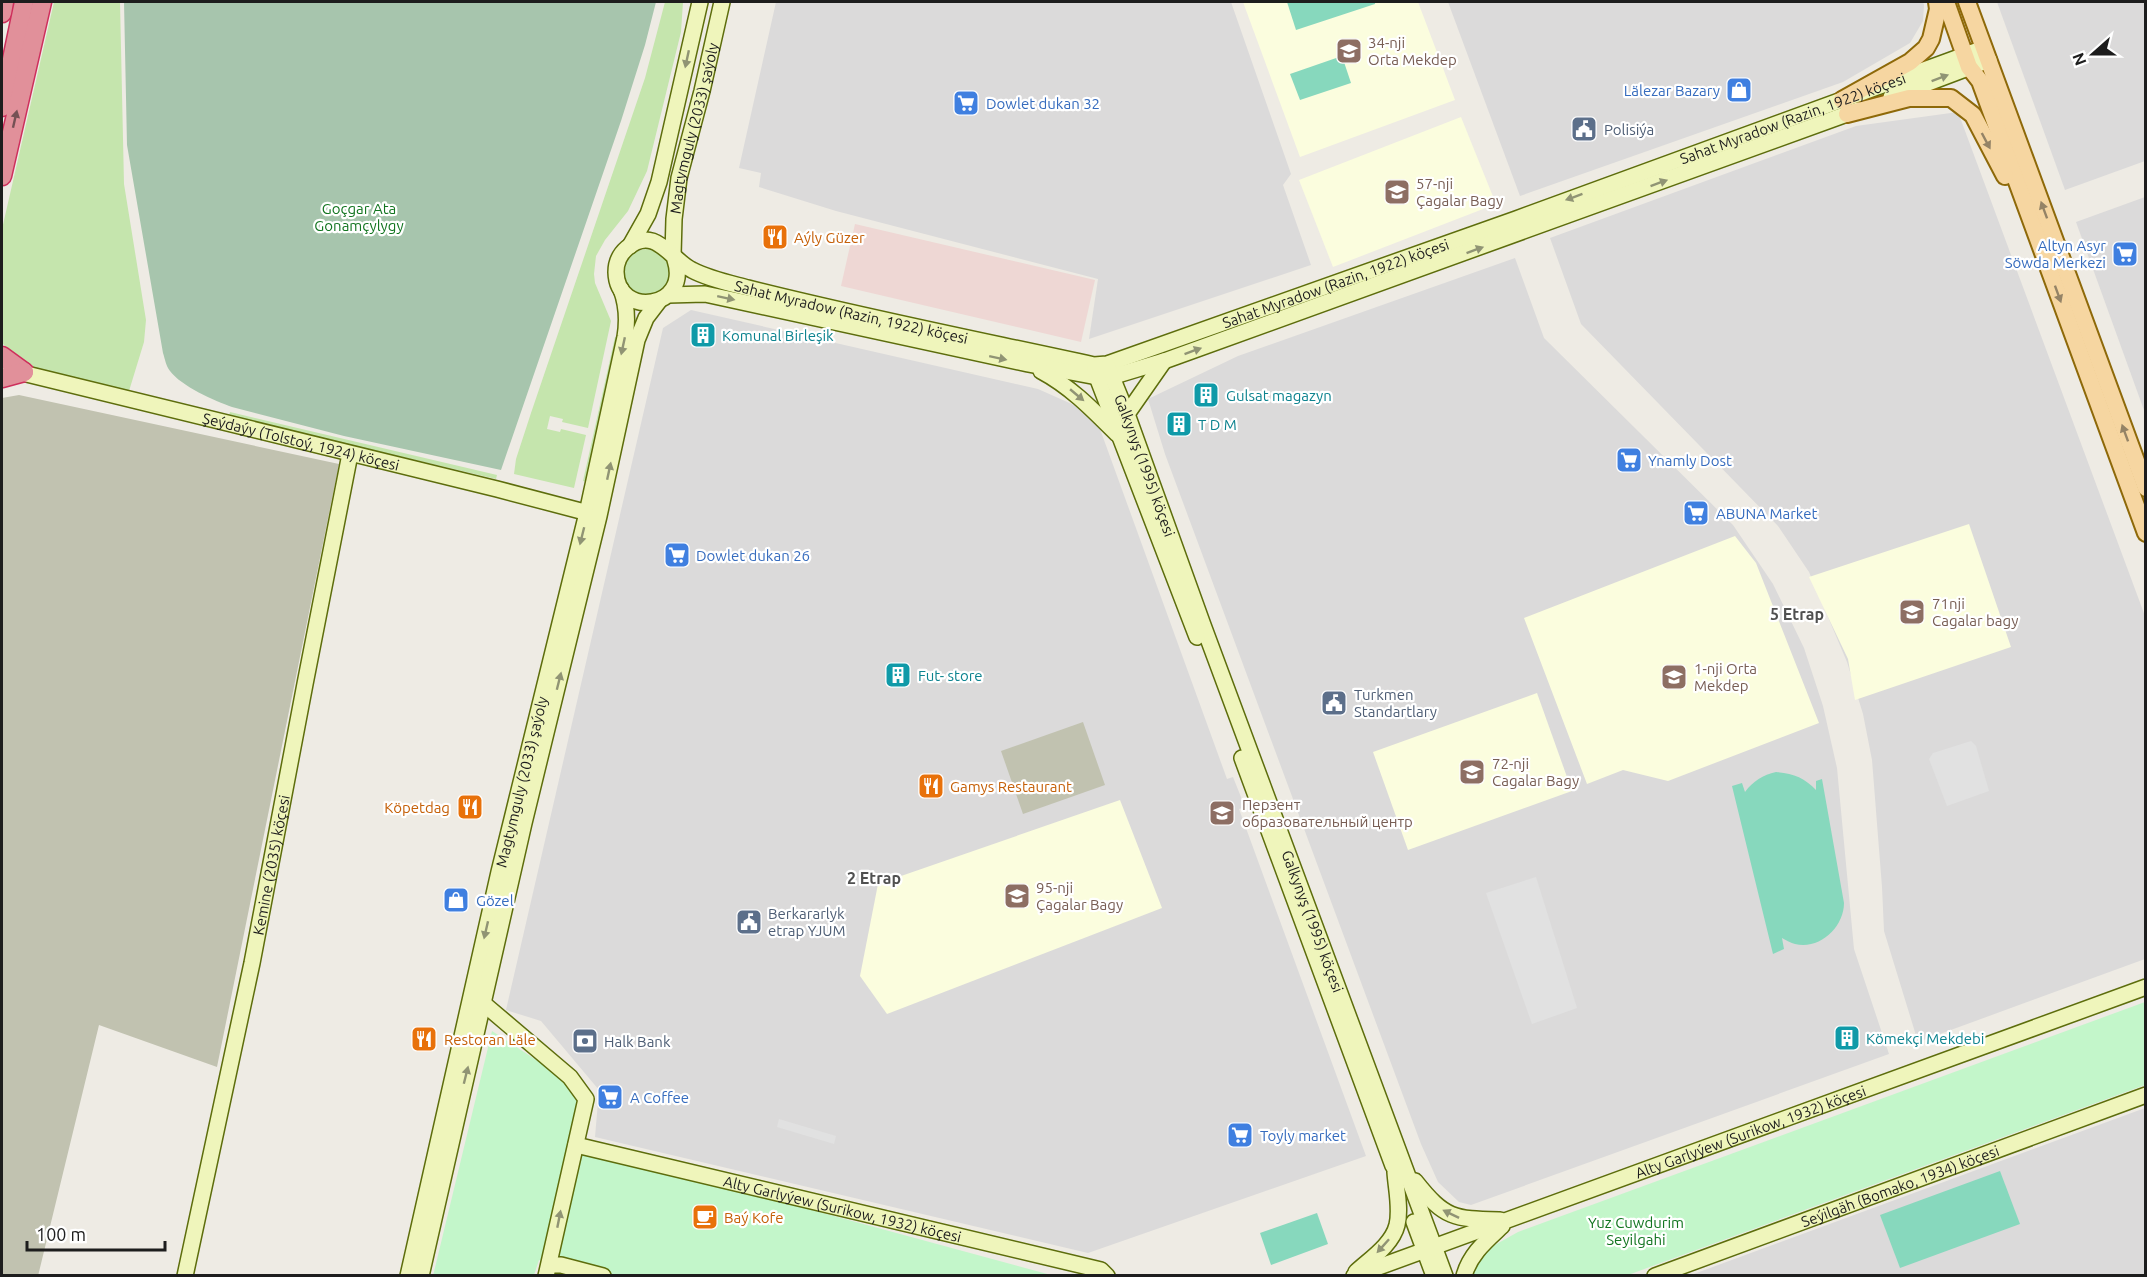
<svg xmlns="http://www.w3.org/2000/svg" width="2147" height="1277" font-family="Ubuntu,sans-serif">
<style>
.residential{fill:#dbdada}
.commercial{fill:#eed7d4}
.education{fill:#fbfdde}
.construction{fill:#c1c2b0}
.grass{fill:#c5e5ad}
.cemetery{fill:#a7c5ad}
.park{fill:#c3f6ca}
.pitch{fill:#87d8bd}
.parking{fill:#e1e1e1}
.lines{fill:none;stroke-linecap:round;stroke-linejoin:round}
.secondary-casing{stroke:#5d6d0c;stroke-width:18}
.primary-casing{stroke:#8e6909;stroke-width:20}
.highway-casing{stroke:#ce2f5c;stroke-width:21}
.secondary{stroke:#eff5bb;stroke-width:15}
.primary{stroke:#f6d6a1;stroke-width:16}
.highway{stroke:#e1909a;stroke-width:18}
.oneway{fill:#909474}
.oneway2{fill:#755155}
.oneway3{fill:#948366}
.labels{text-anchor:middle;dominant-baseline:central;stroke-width:4.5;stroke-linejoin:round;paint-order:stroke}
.education-label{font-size:15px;fill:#785e54;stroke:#fff;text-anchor:start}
.shop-label{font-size:15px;fill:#366cbe;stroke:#fff;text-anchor:start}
.street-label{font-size:15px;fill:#1d1d1d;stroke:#fff}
.service-label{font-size:15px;fill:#4e5e75;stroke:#fff;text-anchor:start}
.park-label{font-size:15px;fill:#127520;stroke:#fff}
.food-label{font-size:15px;fill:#c56008;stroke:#fff;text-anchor:start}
.culture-label{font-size:15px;fill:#0d838f;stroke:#fff;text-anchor:start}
.neighbourhood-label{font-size:16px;font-weight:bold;fill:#505050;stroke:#fff}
</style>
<rect width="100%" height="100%" fill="#eeebe4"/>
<g class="residential">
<polygon points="776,2 1231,2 1291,174 1283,185 1311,265 1089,339 1098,279 836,211 759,187 761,173 739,168"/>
<polygon points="1448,2 1923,2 1924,5 1923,21 1910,43 1843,82 1520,196"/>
<polygon points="1997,2 2145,2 2145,161 2065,190"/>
<polygon points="1958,112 2145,616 2145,959 1918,1042 1884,931 1882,887 1872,760 1863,714 1847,662 1809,572 1778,526 1581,324 1550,238 1856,126"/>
<polygon points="2145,197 2146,197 2145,413 2076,222"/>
<polygon points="1515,258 1544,338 1733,525 1773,584 1804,648 1823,706 1837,768 1854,949 1889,1054 1471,1205 1459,1202 1438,1182 1421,1144 1165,454 1148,399 1238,356"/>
<polygon points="691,310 1038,389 1074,405 1089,414 1100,429 1227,779 1233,777 1245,807 1239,809 1366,1156 1088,1253 595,1137 599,1090 541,1021 506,1010 663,328"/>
<polygon points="2145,1108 2145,1275 1691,1275"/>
</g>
<polygon class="commercial" points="855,224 1095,280 1081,342 841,286"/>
<g class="education">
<polygon points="1243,2 1418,2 1455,100 1300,157"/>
<polygon points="1461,117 1496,204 1333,267 1299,180"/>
<polygon points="1969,524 2011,647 1855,700 1848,659 1809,577"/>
<polygon points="1735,536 1756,563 1819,723 1668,781 1623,770 1587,784 1524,618"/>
<polygon points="1537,693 1572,791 1408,850 1373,752"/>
<polygon points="1120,800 1162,908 887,1014 860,976 878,884"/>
</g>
<g class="construction">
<polygon points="19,395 339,464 217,1067 99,1025 38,1276 2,1275 2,398"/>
<polygon points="1083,722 1105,785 1023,814 1001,751"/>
</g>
<g class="grass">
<polygon points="54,2 120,2 124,184 146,320 144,342 129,391 35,368 21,362 2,343 2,229"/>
<polygon points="665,2 683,2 681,32 647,171 628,211 605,240 596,256 594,274 595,283 611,321 588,428 562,422 563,419 550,416 547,429 560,432 561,429 586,435 574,488 514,474 516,459 531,413 645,78"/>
<circle cx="647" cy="272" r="23"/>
<polygon points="615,337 619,338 587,482 583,481"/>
<polygon points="230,412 497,475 496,479 229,416"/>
</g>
<path class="cemetery" d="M 124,2 L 656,2 L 645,45 L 621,121 L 501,470 L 344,436 L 232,407 C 215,401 181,386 170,371 C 166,366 165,359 163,353 L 127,145 Z"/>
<g class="park">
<polygon points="2145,1002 2145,1085 1628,1275 1469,1276 1475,1256 1518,1232"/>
<polygon points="492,1031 579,1088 576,1146 1051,1275 604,1276 539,1260 534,1275 433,1276"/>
</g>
<g class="pitch">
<polygon points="1287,2 1375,2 1375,4 1296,30"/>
<polygon points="1342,56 1351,83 1300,100 1290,74"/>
<path d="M 1776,772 C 1793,773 1805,778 1816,790 L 1816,781 L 1822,779 L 1844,903 C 1844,927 1820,950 1795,944 C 1791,943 1786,940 1782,938 L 1784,949 L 1773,954 L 1732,786 L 1742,783 L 1745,792 C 1753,781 1763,775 1776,772 Z"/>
<polygon points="2000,1171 2020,1224 1900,1268 1880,1215"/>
<polygon points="1317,1213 1328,1244 1271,1265 1260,1233"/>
</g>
<g class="parking">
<polygon points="1971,741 1976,746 1989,791 1947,806 1929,759 1933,753"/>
<polygon points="1536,877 1577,1008 1532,1024 1486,893"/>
<polygon points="779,1119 836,1136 834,1144 777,1127"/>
</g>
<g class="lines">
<g class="secondary-casing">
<g id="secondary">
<polyline points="1891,97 1989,60"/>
<polyline points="630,246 648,214 659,182 700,2"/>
<path id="s1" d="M 673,255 L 674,219 L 679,178 L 702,91 L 722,2"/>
<path id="s2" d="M 675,260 C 691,309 617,319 616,272 C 616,263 620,254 627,248 C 655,224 671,260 692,270 C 709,279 729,283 748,288 C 863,317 979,340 1094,365 L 1107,364 L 1516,219 L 1984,48"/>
<polyline points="668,295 705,294 1028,364 1097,377 1111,377 1164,361 1858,110"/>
<path id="s3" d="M 1108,367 L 1127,414 L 1203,625 L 1445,1276"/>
<path id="s4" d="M 2,368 L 497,489 L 596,515"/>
<polyline points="1095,368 1097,377 1197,637"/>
<path d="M 1041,371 C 1071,387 1093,410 1117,434"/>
<polyline points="1127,414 1164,361"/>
<polyline points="1242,758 1393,1166"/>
<polyline points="484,1004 570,1077 586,1099 546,1276"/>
<path id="s5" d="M 576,1145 L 1101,1270 L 1107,1276"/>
<path d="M 1415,1181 C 1445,1219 1454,1219 1500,1220"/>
<polyline points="1414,1222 1434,1276"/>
<polyline points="550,1265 561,1265 603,1276"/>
<path d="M 1356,1272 C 1370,1259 1392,1245 1397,1225 C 1401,1209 1396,1188 1395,1172"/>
<path id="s6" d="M 185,1276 L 252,963 L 305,684 L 350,454"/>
<path id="s7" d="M 408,1276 L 499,872 L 587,513 L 625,337 C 628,319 627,305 621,289"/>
<polyline points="421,1276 524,823 599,516 637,340 646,318 659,301"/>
<path id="s8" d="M 1354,1276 L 2146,987"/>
<path d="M 1464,1276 C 1470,1254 1486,1241 1502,1226"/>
<path id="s9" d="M 1655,1276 L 2146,1095"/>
</g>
</g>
<g class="primary-casing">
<g id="primary">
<polyline points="1946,2 1969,67 1980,81 2146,533"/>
<polyline points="1967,2 2146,488"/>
<polyline points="1842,100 1910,62 1926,48 1931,39 1938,9 1937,2"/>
<polyline points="1847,114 1909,98 1951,98 1973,115 2005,176"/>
</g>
</g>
<g class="highway-casing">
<g id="highway">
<polyline points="2,13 4,2"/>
<polyline points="2,107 24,2"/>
<polyline points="2,176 42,2"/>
<polyline points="2,356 24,372"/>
<polyline points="2,378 24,372"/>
</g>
</g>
<use href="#secondary" class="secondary"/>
<use href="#primary" class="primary"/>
<use href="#highway" class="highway"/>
</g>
<defs><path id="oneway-solid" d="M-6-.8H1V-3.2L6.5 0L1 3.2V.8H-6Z" transform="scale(1.5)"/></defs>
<g class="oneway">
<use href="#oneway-solid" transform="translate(687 59) rotate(102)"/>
<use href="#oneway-solid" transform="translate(1940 78) rotate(-21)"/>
<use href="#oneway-solid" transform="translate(1659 183) rotate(-20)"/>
<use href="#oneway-solid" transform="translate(1574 197) rotate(160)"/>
<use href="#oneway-solid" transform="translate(1475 250) rotate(-20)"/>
<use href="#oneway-solid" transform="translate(726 298) rotate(12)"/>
<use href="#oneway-solid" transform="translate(623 346) rotate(102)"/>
<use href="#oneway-solid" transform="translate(1193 351) rotate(-20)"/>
<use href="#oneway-solid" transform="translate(998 358) rotate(12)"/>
<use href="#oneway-solid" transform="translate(1077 395) rotate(40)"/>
<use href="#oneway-solid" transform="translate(609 471) rotate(-78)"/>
<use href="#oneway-solid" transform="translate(582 536) rotate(104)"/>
<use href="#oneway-solid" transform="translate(559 681) rotate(-76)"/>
<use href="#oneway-solid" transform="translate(486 930) rotate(103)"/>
<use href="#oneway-solid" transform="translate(466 1075) rotate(-76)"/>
<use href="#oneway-solid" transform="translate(1451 1214) rotate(-154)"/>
<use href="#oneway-solid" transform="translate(559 1219) rotate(-79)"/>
<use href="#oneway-solid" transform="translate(1383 1246) rotate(132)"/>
</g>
<use class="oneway2" href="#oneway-solid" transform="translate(15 119) rotate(-77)"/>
<g class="oneway3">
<use href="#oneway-solid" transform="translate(1986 141) rotate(62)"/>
<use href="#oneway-solid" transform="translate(2044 210) rotate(-110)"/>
<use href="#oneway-solid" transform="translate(2058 294) rotate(70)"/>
<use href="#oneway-solid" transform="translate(2125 433) rotate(-110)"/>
</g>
<defs>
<g id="school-square" transform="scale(1.35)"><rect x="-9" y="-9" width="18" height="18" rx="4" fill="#8d6e63" stroke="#fff"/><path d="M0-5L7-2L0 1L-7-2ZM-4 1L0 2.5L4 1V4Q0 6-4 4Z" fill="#fff"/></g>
<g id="shop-square" transform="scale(1.35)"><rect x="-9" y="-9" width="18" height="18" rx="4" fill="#3f7fe0" stroke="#fff"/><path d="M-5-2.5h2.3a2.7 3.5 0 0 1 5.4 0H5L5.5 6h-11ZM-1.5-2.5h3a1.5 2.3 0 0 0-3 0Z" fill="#fff"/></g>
<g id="supermarket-square" transform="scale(1.35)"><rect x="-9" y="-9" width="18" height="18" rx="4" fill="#3f7fe0" stroke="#fff"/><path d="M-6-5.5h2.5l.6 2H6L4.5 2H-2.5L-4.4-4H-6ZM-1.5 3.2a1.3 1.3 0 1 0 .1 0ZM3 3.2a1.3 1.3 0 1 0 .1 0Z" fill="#fff"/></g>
<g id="civic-square" transform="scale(1.35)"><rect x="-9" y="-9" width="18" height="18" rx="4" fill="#5c6f8a" stroke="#fff"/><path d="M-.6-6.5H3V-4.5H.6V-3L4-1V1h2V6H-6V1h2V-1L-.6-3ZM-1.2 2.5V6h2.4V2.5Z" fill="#fff"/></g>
<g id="restaurant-square" transform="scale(1.35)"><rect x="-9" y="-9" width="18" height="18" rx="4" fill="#e8710a" stroke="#fff"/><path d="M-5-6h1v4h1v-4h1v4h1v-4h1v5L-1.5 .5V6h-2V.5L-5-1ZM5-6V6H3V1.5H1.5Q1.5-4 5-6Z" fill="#fff"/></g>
<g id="building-square" transform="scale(1.35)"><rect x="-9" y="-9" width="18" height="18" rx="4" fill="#0f9aa8" stroke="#fff"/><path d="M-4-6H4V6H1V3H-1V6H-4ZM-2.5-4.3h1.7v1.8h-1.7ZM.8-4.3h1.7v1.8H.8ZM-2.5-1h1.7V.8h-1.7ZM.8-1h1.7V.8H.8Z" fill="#fff"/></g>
<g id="bank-square" transform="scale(1.35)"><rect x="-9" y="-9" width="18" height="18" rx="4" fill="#5c6f8a" stroke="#fff"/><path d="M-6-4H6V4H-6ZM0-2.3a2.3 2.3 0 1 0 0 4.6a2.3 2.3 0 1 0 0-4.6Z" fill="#fff"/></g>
<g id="cafe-square" transform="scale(1.35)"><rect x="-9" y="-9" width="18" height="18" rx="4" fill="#e8710a" stroke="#fff"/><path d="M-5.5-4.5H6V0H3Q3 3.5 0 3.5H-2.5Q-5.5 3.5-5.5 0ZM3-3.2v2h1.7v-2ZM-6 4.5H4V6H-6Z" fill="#fff"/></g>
</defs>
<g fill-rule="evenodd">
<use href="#school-square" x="1349" y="51"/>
<use href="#shop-square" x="1739" y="90"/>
<use href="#supermarket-square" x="966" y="103"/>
<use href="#civic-square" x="1584" y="129"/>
<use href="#school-square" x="1397" y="192"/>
<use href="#restaurant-square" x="775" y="237"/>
<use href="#supermarket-square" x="2125" y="254"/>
<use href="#building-square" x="703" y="335"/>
<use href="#building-square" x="1206" y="395"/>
<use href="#building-square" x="1179" y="424"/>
<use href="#supermarket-square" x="1629" y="460"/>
<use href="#supermarket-square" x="1696" y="513"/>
<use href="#supermarket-square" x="677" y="555"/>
<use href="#school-square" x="1912" y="612"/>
<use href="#building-square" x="898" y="675"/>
<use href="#school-square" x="1674" y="677"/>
<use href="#civic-square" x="1334" y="703"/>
<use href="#school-square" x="1472" y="772"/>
<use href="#restaurant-square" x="931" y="786"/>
<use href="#restaurant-square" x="470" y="807"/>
<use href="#school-square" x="1222" y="813"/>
<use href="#school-square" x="1017" y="896"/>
<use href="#shop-square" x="456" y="900"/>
<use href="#civic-square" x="749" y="922"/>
<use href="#building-square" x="1847" y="1038"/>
<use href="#restaurant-square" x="424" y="1039"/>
<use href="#bank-square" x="585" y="1041"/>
<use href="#supermarket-square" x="610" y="1097"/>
<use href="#supermarket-square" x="1240" y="1135"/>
<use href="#cafe-square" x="705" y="1217"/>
</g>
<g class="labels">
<g class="education-label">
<text x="1368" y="42">34-nji<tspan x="1368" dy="17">Orta Mekdep</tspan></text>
<text x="1416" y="183">57-nji<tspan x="1416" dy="17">Çagalar Bagy</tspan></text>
<text x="1932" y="603">71nji<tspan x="1932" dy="17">Cagalar bagy</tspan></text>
<text x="1694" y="668">1-nji Orta<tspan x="1694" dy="17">Mekdep</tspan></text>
<text x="1492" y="763">72-nji<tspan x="1492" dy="17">Cagalar Bagy</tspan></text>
<text x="1242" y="804">Перзент<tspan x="1242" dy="17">образовательный центр</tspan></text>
<text x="1036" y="887">95-nji<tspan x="1036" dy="17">Çagalar Bagy</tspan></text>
</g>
<g class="shop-label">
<text x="1720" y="90" text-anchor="end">Lälezar Bazary</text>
<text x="986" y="103">Dowlet dukan 32</text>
<text x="2106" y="245" text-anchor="end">Altyn Asyr<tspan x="2106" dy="17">Söwda Merkezi</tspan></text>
<text x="1648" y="460">Ynamly Dost</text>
<text x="1716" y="513">ABUNA Market</text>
<text x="696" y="555">Dowlet dukan 26</text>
<text x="476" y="900">Gözel</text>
<text x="630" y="1097">A Coffee</text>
<text x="1260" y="1135">Toyly market</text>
</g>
<g class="street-label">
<text stroke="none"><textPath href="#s2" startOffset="1368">Sahat Myradow (Razin, 1922) köçesi</textPath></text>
<text stroke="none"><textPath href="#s1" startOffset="129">Magtymguly (2033) şaýoly</textPath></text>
<text stroke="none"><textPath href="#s2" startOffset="882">Sahat Myradow (Razin, 1922) köçesi</textPath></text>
<text stroke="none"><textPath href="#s2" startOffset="378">Sahat Myradow (Razin, 1922) köçesi</textPath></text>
<text stroke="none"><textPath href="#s4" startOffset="308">Şeýdaýy (Tolstoý, 1924) köçesi</textPath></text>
<text stroke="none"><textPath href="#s3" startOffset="105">Galkynyş (1995) köçesi</textPath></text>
<text stroke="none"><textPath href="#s7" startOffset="507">Magtymguly (2033) şaýoly</textPath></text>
<text stroke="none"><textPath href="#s6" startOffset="420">Kemine (2035) köçesi</textPath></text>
<text stroke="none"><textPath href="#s3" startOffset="591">Galkynyş (1995) köçesi</textPath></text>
<text stroke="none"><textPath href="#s8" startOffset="422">Alty Garlyýew (Surikow, 1932) köçesi</textPath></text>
<text stroke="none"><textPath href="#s9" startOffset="261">Seýilgäh (Bomako, 1934) köçesi</textPath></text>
<text stroke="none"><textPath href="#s5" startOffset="274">Alty Garlyýew (Surikow, 1932) köçesi</textPath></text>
</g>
<g class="service-label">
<text x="1604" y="129">Polisiýa</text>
<text x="1354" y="694">Turkmen<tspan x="1354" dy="17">Standartlary</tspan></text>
<text x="768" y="913">Berkararlyk<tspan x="768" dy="17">etrap YJUM</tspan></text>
<text x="604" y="1041">Halk Bank</text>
</g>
<g class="park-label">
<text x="359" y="208">Goçgar Ata<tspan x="359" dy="17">Gonamçylygy</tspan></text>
<text x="1636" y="1222">Yuz Cuwdurim<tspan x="1636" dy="17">Seyilgahi</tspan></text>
</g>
<g class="food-label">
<text x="794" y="237">Aýly Güzer</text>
<text x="950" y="786">Gamys Restaurant</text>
<text x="450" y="807" text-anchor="end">Köpetdag</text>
<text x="444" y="1039">Restoran Läle</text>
<text x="724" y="1217">Baý Kofe</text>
</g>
<g class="culture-label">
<text x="722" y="335">Komunal Birleşik</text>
<text x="1226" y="395">Gulsat magazyn</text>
<text x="1198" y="424">T D M</text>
<text x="918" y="675">Fut- store</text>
<text x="1866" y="1038">Kömekçi Mekdebi</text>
</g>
<g class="neighbourhood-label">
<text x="1797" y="614">5 Etrap</text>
<text x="874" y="878">2 Etrap</text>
</g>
</g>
<rect width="2147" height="1277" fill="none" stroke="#1d1d1d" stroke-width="6"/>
<g transform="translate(2093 54) rotate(249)" stroke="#ffffff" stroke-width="4.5" paint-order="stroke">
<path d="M0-4.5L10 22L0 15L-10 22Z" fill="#1d1d1d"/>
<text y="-9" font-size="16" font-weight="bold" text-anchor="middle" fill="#1d1d1d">N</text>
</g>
<path d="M27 1241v9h138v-9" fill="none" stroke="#1d1d1d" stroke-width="3"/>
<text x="36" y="1241" font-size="18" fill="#1d1d1d" stroke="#ffffff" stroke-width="4.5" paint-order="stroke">100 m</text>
</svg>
